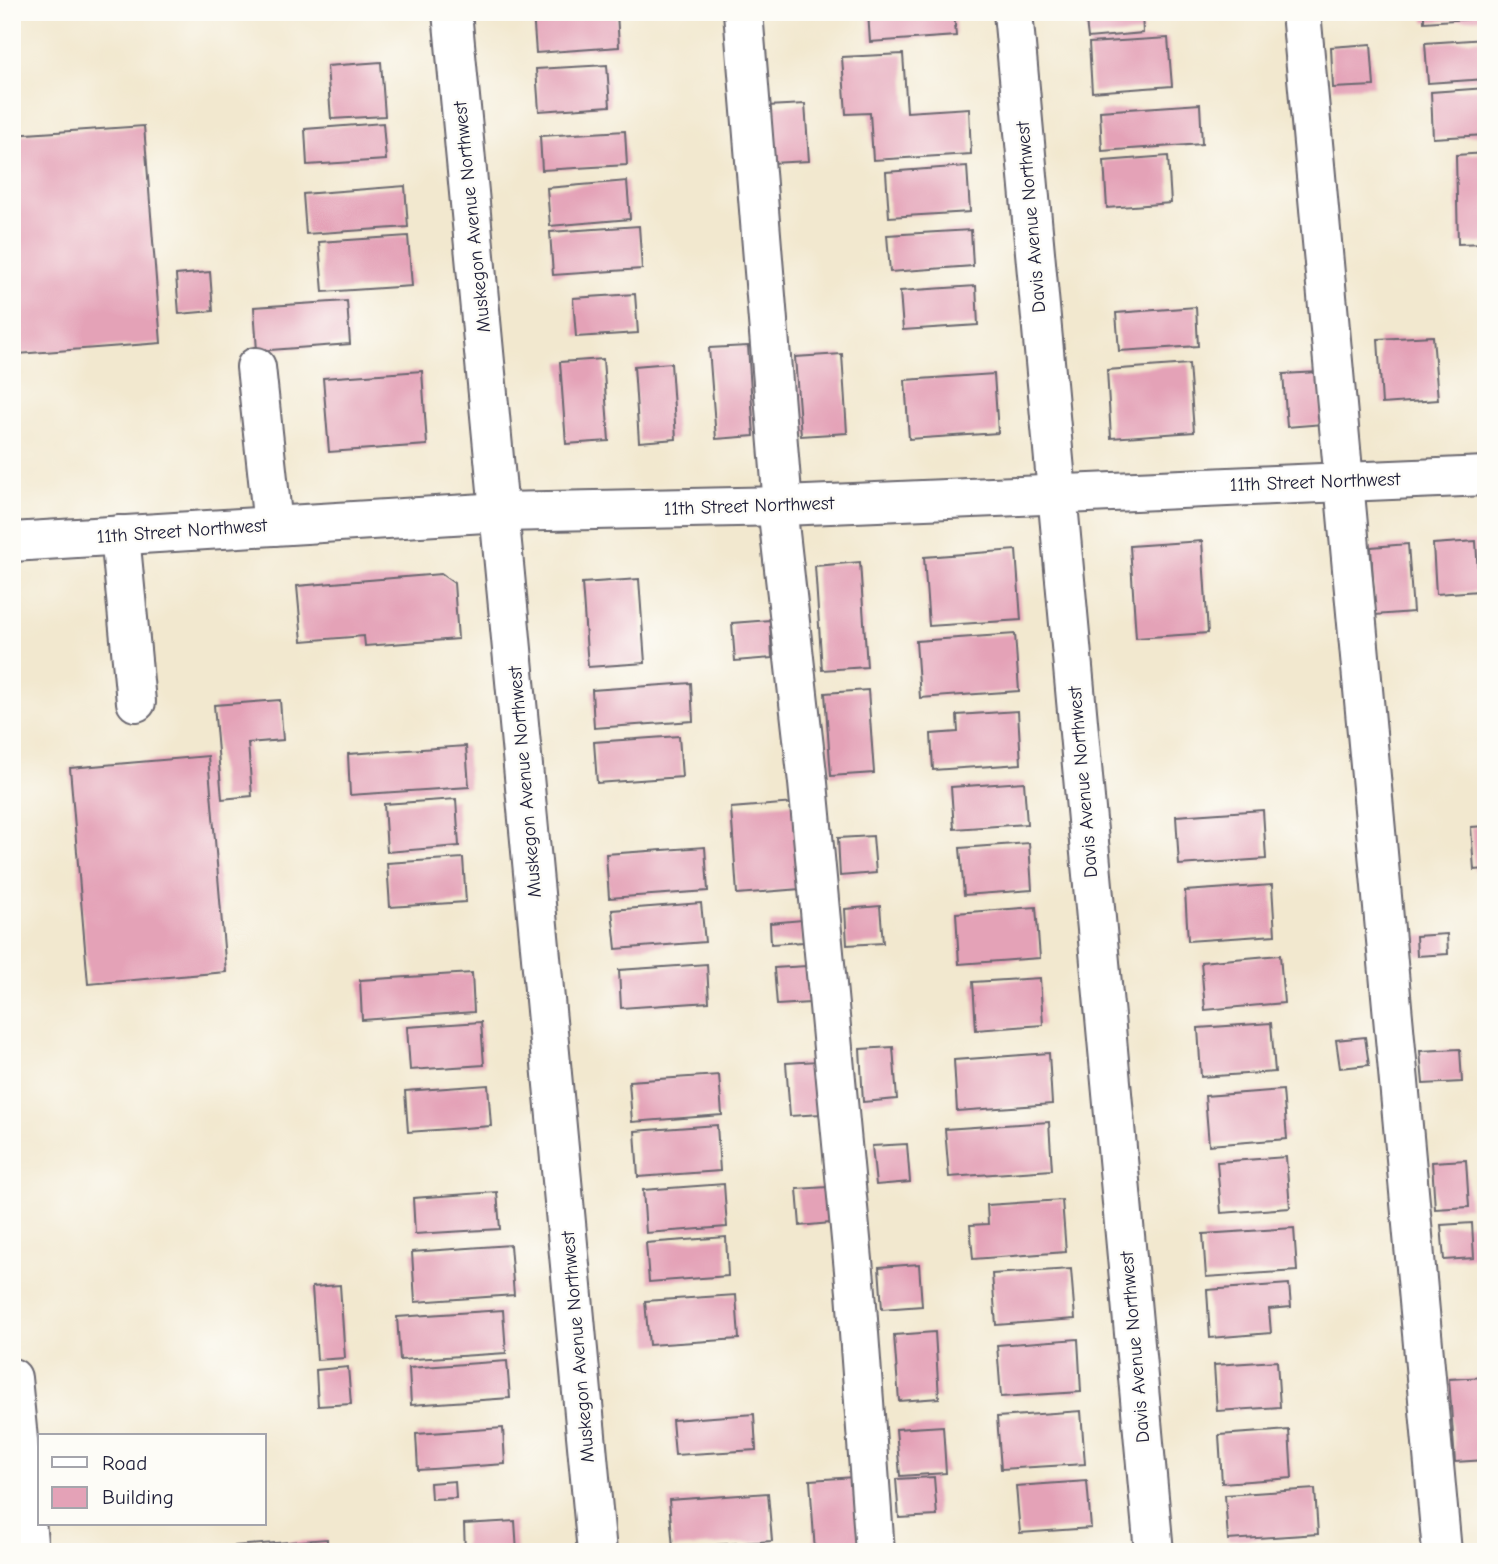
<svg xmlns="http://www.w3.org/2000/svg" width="1498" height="1564" font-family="'Comic Neue',sans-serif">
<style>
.building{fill:#e4a2b7}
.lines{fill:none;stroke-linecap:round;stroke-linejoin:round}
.minor-casing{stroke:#6b676f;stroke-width:42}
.minor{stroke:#fff;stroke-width:38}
.labels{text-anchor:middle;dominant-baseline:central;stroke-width:5;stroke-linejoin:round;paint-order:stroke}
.street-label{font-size:19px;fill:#22223b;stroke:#fdfcf7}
</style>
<rect width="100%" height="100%" fill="#fdfcf7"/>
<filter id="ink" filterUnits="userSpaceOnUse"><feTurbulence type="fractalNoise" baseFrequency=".0143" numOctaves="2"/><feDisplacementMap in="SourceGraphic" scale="14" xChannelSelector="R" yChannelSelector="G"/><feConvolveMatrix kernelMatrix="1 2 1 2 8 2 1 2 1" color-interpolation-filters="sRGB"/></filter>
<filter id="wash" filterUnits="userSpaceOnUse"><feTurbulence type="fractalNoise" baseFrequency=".00686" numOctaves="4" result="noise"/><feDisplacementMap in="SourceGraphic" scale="28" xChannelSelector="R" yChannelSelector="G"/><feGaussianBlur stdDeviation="1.57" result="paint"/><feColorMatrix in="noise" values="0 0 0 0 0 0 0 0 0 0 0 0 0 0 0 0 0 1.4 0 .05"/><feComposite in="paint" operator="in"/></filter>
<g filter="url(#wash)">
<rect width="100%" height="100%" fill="#f2e8cf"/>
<g id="blocks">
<g class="building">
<polygon points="533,12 617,12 619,47 536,53"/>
<polygon points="868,12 954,12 956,36 870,42"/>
<polygon points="1085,12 1142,12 1143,33 1088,38"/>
<polygon points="1424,12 1486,12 1486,18 1424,22"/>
<polygon points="1168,38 1172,86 1092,92 1089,43"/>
<polygon points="1486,39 1486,79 1428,83 1425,43"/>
<polygon points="1371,44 1374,86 1333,88 1331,47"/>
<polygon points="903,54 907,112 969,108 971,154 873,160 870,113 846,114 842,57"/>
<polygon points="381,62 385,116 331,119 327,66"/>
<polygon points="607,65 610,106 539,111 536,69"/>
<polygon points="1486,88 1486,135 1433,138 1431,92"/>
<polygon points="805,104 809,161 771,163 767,106"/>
<polygon points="1200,104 1202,144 1102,151 1100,111"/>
<polygon points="383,123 386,160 307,165 305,129"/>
<polygon points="144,126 161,343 18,354 12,282 12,135"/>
<polygon points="625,131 627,165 542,170 540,136"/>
<polygon points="1486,153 1486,243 1458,244 1456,155"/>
<polygon points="1168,156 1171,203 1107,208 1104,161"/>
<polygon points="967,166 970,212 889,217 886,172"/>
<polygon points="627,181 630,219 550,226 547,188"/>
<polygon points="405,186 408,227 306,234 303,194"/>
<polygon points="639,226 642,269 553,275 550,232"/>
<polygon points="971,230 973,266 890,272 887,235"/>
<polygon points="408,236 412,286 323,292 319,242"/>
<polygon points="210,272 213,311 179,314 176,275"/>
<polygon points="976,286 978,325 903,330 900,291"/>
<polygon points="635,294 638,333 576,337 573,298"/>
<polygon points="347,301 350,344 257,351 254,307"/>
<polygon points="1196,307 1198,346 1119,351 1116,313"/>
<polygon points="1433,336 1438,400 1382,404 1378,339"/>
<polygon points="748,346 754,436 716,439 709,348"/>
<polygon points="842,354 847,433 801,436 795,357"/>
<polygon points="603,359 609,441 566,444 560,362"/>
<polygon points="671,363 676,439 639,442 634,366"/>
<polygon points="1189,364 1194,432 1111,438 1107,370"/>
<polygon points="422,371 427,445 329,452 323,378"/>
<polygon points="1319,372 1323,424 1287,427 1283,374"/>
<polygon points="994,374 998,433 909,439 905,380"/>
<polygon points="1202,541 1208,633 1136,638 1130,546"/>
<polygon points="1476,541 1479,591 1436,594 1433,544"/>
<polygon points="1408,544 1413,612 1375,615 1371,547"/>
<polygon points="1016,550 1021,620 929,626 924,557"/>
<polygon points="860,562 867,667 822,670 815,566"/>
<polygon points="441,574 454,583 458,639 365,646 364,636 302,641 297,586"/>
<polygon points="639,579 645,663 588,667 582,583"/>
<polygon points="770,620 772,658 735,661 732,623"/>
<polygon points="1015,634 1019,691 920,698 916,641"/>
<polygon points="691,683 693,721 594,728 592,690"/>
<polygon points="868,690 874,773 831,776 825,693"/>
<polygon points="280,700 283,740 248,743 252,796 222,799 214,705"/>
<polygon points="1018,711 1021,764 933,770 931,734 958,732 957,715"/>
<polygon points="679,736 682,777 597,783 594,742"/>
<polygon points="466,746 469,787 350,795 348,754"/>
<polygon points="208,756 226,972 88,984 70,768"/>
<polygon points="1024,782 1027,824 954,829 951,787"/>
<polygon points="456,799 459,846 387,852 384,804"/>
<polygon points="794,803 800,889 737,894 731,808"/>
<polygon points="1263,810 1266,859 1179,865 1176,816"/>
<polygon points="1486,826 1486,869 1474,870 1471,827"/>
<polygon points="873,836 876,873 840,876 838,838"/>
<polygon points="1029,843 1032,890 964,895 960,848"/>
<polygon points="705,847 708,891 609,898 606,854"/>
<polygon points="463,858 466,902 390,907 387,863"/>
<polygon points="1272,885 1275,935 1188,941 1185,891"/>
<polygon points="701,903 705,942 616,949 612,910"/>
<polygon points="880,906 883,943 847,945 845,909"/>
<polygon points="1036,907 1040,958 959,964 956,913"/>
<polygon points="802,920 803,942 771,944 770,923"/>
<polygon points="1447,934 1448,954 1417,956 1416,936"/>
<polygon points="1280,955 1284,1003 1205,1010 1201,962"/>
<polygon points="707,964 709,1002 621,1008 619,970"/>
<polygon points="807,966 810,1003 777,1005 774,968"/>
<polygon points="472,973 474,1012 362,1020 360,980"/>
<polygon points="1040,978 1043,1025 976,1030 973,982"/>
<polygon points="481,1022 484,1065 410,1070 407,1027"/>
<polygon points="1271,1023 1275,1072 1201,1077 1198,1028"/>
<polygon points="1365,1037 1369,1065 1340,1068 1336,1040"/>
<polygon points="893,1047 897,1099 863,1102 860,1049"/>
<polygon points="1460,1049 1462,1082 1423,1084 1420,1051"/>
<polygon points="1049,1053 1052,1104 957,1111 954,1060"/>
<polygon points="818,1061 821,1114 790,1116 786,1063"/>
<polygon points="719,1075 722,1115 632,1122 629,1081"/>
<polygon points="488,1085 491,1126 408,1132 405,1091"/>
<polygon points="1283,1090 1287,1139 1209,1145 1205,1096"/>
<polygon points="1049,1122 1052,1170 949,1177 945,1129"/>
<polygon points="717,1125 720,1171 638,1177 635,1131"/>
<polygon points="907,1144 910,1182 876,1185 872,1146"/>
<polygon points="1286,1157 1290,1208 1221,1213 1217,1162"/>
<polygon points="1466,1160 1469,1207 1435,1209 1432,1162"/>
<polygon points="724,1184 727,1227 646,1233 643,1190"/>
<polygon points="828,1187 830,1223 800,1226 797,1189"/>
<polygon points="497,1192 500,1229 415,1234 413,1198"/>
<polygon points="1062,1200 1066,1252 973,1259 970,1225 988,1224 987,1205"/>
<polygon points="1472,1223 1474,1258 1444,1260 1441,1225"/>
<polygon points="1294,1228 1297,1271 1206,1277 1203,1234"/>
<polygon points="726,1237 728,1276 649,1282 646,1243"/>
<polygon points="510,1245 514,1295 415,1302 412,1252"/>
<polygon points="919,1264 922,1306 882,1309 879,1267"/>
<polygon points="1071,1269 1075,1319 996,1325 992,1274"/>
<polygon points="1289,1284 1291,1307 1269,1309 1271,1333 1210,1338 1207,1290"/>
<polygon points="340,1285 345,1358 317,1360 312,1287"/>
<polygon points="736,1295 739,1339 649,1345 645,1301"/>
<polygon points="503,1310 506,1353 400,1360 397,1317"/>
<polygon points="935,1332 939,1398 899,1401 894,1335"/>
<polygon points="1078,1339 1081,1392 1001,1397 997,1345"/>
<polygon points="507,1361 510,1398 411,1405 409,1368"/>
<polygon points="1277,1361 1280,1407 1217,1411 1214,1365"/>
<polygon points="348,1367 351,1404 318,1406 316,1370"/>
<polygon points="1486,1377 1486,1460 1455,1462 1449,1379"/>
<polygon points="1081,1411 1085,1464 1001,1469 997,1417"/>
<polygon points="754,1414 756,1450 675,1455 672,1420"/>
<polygon points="943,1426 946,1473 900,1476 896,1429"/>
<polygon points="503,1428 505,1464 418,1470 416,1434"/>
<polygon points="1289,1430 1292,1478 1222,1483 1219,1435"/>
<polygon points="855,1477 860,1552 815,1552 810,1480"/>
<polygon points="934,1477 937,1516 899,1518 896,1479"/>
<polygon points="455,1481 456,1498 431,1499 430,1483"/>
<polygon points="1087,1481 1091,1528 1020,1533 1016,1486"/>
<polygon points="1315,1489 1318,1534 1228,1540 1225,1495"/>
<polygon points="768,1493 772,1541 673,1548 669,1500"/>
<polygon points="515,1521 517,1552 465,1552 464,1524"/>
<polygon points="327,1539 327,1552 236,1552 235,1546"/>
</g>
</g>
</g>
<g filter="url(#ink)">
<use href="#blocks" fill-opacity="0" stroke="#6b676f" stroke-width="2"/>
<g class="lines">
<g class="minor-casing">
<g id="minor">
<polyline points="452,12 597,1552"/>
<polyline points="743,12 783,506"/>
<polyline points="1013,12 1154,1552"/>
<polyline points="1301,12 1442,1552"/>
<polyline points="256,367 273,526"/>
<polyline points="777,506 808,783 856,1292 875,1552"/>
<polyline points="120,535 136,702"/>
<polyline points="12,542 501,512 783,506 1486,476"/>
<polyline points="12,1378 29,1552"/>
</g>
</g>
<use href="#minor" class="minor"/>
</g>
</g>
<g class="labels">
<g class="street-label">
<text transform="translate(472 217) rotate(-96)">Muskegon Avenue Northwest</text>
<text transform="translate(1031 217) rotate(-95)">Davis Avenue Northwest</text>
<text transform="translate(1315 482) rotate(-2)">11th Street Northwest</text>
<text transform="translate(749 506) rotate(-2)">11th Street Northwest</text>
<text transform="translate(182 531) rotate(-4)">11th Street Northwest</text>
<text transform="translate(525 782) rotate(-95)">Muskegon Avenue Northwest</text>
<text transform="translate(1083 782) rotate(-95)">Davis Avenue Northwest</text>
<text transform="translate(578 1347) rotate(-95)">Muskegon Avenue Northwest</text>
<text transform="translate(1135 1347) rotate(-95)">Davis Avenue Northwest</text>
</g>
</g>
<rect width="1498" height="1564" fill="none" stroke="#fdfcf7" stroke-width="42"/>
<rect x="38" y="1434" width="228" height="91" fill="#fdfcf7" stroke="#a5a5ac" stroke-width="2"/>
<rect x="52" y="1457" width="35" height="10" fill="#ffffff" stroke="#a5a5ac" stroke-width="2"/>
<text x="102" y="1470" font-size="21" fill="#22223b">Road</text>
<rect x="52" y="1487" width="35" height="21" fill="#e4a2b7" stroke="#a5a5ac" stroke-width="2"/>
<text x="102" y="1504" font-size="21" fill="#22223b">Building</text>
</svg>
